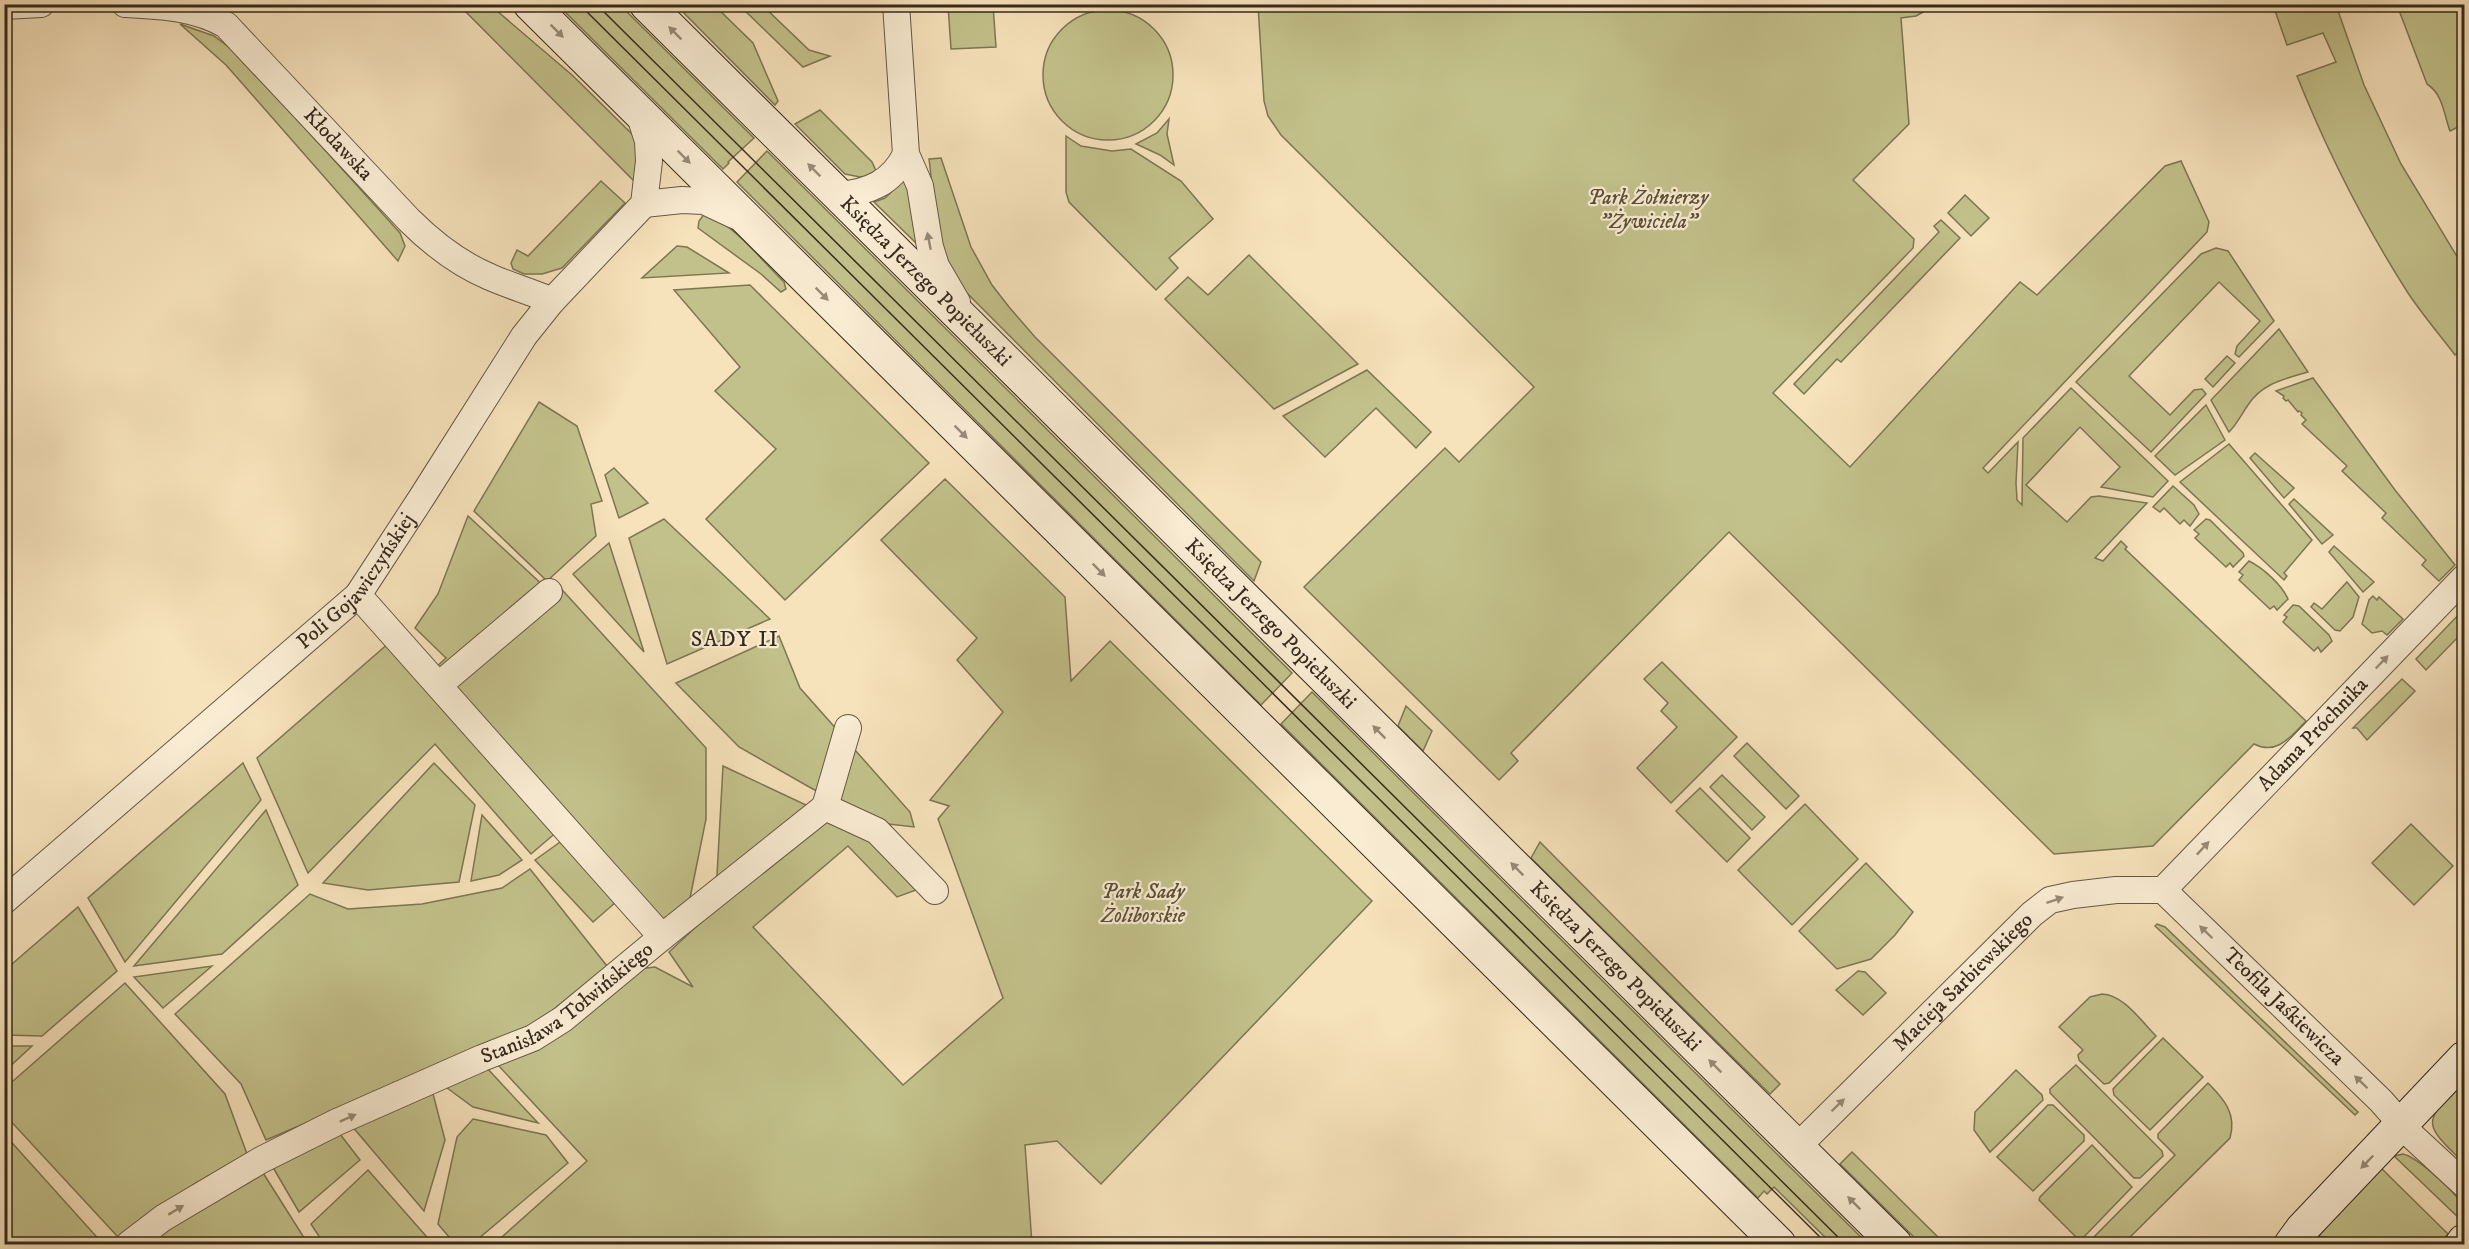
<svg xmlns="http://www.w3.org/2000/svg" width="2469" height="1249" font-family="'IM FELL DW Pica',serif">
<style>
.green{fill:#c3c18b;stroke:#7c7654;stroke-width:1.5}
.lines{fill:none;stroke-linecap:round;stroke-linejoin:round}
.street-casing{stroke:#655845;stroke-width:28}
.secondary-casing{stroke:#352a1e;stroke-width:35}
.street{stroke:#f9ecd3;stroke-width:26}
.secondary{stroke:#f9ecd3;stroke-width:33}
.tram{stroke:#352a1e;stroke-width:1.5}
.oneway{fill:#978b78}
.labels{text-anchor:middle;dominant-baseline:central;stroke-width:4.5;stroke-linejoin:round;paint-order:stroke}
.street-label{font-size:21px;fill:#352a1e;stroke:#f9ecd3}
.park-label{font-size:21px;font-style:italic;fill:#585039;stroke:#f9ecd3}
.neighbourhood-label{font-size:22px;letter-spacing:1.5px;fill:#352a1e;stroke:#f9ecd3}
</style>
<rect width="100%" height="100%" fill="#f6e2bb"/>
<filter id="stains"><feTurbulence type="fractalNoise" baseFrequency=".00333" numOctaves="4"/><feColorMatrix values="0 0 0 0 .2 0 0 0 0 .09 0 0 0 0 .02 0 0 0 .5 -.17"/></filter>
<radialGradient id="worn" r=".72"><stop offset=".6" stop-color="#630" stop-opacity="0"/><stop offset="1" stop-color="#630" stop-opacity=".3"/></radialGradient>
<g class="green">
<polygon points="459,5 490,5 572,75 635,137 638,151 635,182"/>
<polygon points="558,5 620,5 754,138 728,162 729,163 723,169"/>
<polygon points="676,5 714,5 753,43 778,101 775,105"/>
<polygon points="739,5 762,5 809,50 830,56 803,67"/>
<polygon points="948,5 993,5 996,47 951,49"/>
<path d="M 1258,5 L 1936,5 L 1916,16 L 1901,18 L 1909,124 L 1853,180 L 1914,239 L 1913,248 L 1773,393 L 1850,467 L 2020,282 L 2037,295 L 2165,166 L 2181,161 L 2209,222 L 2207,232 L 1983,468 L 1988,473 L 2018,442 L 2016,483 L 2017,500 L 2022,505 L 2023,438 L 2071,388 L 2168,481 L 2153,497 L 2101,487 L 2120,467 L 2080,427 L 2026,485 L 2067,522 L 2091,497 L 2099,496 L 2147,503 L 2095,558 L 2103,561 L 2121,541 L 2127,547 L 2125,549 L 2306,721 C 2291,736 2277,756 2254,744 L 2153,846 L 2054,854 L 1729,532 L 1511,753 L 1518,761 L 1499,780 L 1304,587 L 1445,448 L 1459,462 L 1534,387 L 1281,135 L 1268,116 L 1264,101 Z"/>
<path d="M 2273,5 L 2336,5 L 2364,85 L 2401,164 L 2464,268 L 2464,348 L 2455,355 C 2439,334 2422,314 2408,293 C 2364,224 2327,151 2297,76 L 2336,62 L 2323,33 L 2287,45 Z"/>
<path d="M 2397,5 L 2464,5 L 2464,124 L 2450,131 C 2444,115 2443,94 2427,84 Z"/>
<circle cx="1108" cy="75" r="65"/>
<polygon points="180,24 214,36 238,54 400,233 405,246 398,261 226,65"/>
<polygon points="820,110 872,162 877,173 865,178 845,174 795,124"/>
<polygon points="1169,119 1167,134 1174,165 1160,155 1136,144 1157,133"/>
<polygon points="1066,136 1081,146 1112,151 1131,149 1181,181 1213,219 1169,258 1178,268 1156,290 1069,202 1066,192"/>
<polygon points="767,151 1292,673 1261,705 737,182"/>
<path d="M 941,158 L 971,247 L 992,285 L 1009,307 L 1035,337 L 1261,562 L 1254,581 L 956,282 C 936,250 934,197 929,159 Z"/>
<polygon points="908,176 917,244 874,202 885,198"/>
<polygon points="601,181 625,203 562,268 542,274 524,274 513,269 511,263 517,250 528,256"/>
<polygon points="1965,195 1989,218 1971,236 1948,213"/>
<path d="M 705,213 C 736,226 760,259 784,282 L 786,289 L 781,292 L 761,274 L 698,228 L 699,221 Z"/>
<polygon points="1941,220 1960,238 1841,362 1837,359 1804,394 1794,384 1939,232 1934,226"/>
<polygon points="677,246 687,247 729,273 642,278"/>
<polygon points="2216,248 2228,251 2274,321 2239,357 2235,354 2237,346 2260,321 2219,282 2129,376 2170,415 2194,390 2202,389 2206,394 2151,452 2076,382 2201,254"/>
<polygon points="1249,255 1358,364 1274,409 1165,299 1188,277 1208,295"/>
<polygon points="750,285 929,463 785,600 706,519 776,449 715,391 740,367 674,290"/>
<path d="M 2279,329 L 2308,372 C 2285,379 2262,383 2248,405 C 2241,415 2237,424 2229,432 L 2211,400 Z"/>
<polygon points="2227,356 2235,363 2213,387 2205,379"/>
<polygon points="1367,370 1431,432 1416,448 1376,408 1325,457 1283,416"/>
<polygon points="2313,378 2395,490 2455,565 2439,581 2422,565 2426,560 2382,518 2386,513 2342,471 2347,466 2302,424 2306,420 2301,415 2302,413 2299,411 2298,412 2288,400 2286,401 2283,398 2284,396 2276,391"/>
<polygon points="539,402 577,426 602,501 591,504 596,536 547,581 474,511"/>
<polygon points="2206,405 2225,440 2175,475 2155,456"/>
<polygon points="2229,444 2312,540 2284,573 2287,576 2284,580 2180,482"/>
<polygon points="2255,453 2294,488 2284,498 2250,458"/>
<polygon points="614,468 648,503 619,518 605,475"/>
<polygon points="945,479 1065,597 1071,681 1110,641 1372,901 1101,1184 1057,1141 1025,1145 1032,1244 494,1244 587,1161 497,1064 638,969 655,967 693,987 669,952 712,912 710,897 717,875 723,766 870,835 919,889 897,897 848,846 753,927 903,1085 1003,998 938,819 949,806 930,800 1003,712 957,660 977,638 881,540"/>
<polygon points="2173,486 2194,505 2199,514 2190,526 2184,520 2180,524 2164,508 2160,512 2153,507"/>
<polygon points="2294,499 2333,535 2322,544 2289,504"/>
<polygon points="468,516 546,588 555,582 706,748 706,819 689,903 663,922 434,669 446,658 415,628 438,594"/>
<polygon points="664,519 770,619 667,664 629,538"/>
<polygon points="2206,519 2210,520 2243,553 2244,556 2233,567 2230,563 2226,567 2195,538 2199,534 2194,530"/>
<polygon points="609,543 644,652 573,574"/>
<polygon points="2334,546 2374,582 2363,592 2329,552"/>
<path d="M 2249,561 C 2263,568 2282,585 2288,599 L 2277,610 L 2274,606 L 2270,609 L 2239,580 L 2243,575 L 2239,572 Z"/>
<polygon points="2347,582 2359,597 2353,617 2340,631 2335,630 2311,607 2314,603 2322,609"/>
<polygon points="2373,596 2377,600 2379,597 2403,619 2387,635 2382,631 2372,633 2362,624 2369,600"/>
<polygon points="2293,605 2299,606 2329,635 2332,641 2321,652 2318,647 2314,651 2283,622 2287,617 2284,615"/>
<polygon points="2464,609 2464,631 2426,670 2416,659"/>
<polygon points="779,636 800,688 910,812 914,827 880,823 811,788 739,747 676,683"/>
<polygon points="390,642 559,830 531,854 435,744 308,873 257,758"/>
<polygon points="1662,662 1737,737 1671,803 1637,768 1677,727 1661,711 1668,703 1644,679"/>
<polygon points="2402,679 2415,691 2367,740 2357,728 2353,728"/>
<polygon points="1312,692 1789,1166 1868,1244 1832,1244 1774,1187 1767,1194 1764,1191 1758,1198 1281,724"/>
<polygon points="1406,706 1432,731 1423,751 1398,726"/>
<polygon points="1747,743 1799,796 1786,809 1734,756"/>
<polygon points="243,763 261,800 125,962 88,898"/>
<polygon points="434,763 475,805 459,882 368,890 323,883"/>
<polygon points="1722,775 1765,817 1752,830 1710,787"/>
<polygon points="1700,788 1750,838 1727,862 1676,811"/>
<polygon points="1805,804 1858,859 1792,925 1738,870"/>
<polygon points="266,810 298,885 222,954 134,966"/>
<polygon points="482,815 522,860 499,875 471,881"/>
<polygon points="2411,824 2453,866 2414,905 2372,863"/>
<polygon points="563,840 616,902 593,922 535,860"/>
<polygon points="1540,842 1780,1084 1770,1094 1531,858"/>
<polygon points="1866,863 1913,912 1895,935 1871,959 1837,969 1799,931"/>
<polygon points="530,869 607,966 532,1027 266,1140 241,1084 175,1014 310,894 348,909 422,904 502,888"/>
<polygon points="78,907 117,971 42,1036 5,1035 5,970"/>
<polygon points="2157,924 2165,927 2358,1112 2355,1115 2155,926"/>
<polygon points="212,966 163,1008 134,977"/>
<polygon points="1858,971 1865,972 1886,993 1863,1015 1836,990"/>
<polygon points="125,983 225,1094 247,1154 196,1183 118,1237 5,1115 5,1088"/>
<path d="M 2102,994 C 2124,995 2141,1021 2156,1036 L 2109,1083 L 2104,1084 L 2079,1060 L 2078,1055 L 2083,1050 L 2059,1027 L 2090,997 Z"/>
<polygon points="2163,1038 2203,1077 2150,1130 2114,1095 2113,1089"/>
<polygon points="5,1046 32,1046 5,1071"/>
<polygon points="2076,1065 2162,1151 2163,1156 2140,1178 2134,1178 2050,1093 2050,1089"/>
<polygon points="485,1066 538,1123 473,1107 443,1085"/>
<polygon points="2016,1070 2042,1095 2043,1100 1990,1152 1974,1130 1975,1112"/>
<path d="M 2464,1079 L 2464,1163 C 2419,1120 2425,1123 2464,1079 Z"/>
<path d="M 2208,1083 C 2224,1099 2237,1114 2230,1138 L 2123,1244 L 2087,1244 L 2175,1155 L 2158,1138 L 2158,1134 Z"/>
<polygon points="432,1090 445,1140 424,1211 351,1125"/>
<polygon points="2048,1105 2053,1105 2084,1135 2084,1141 2033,1191 1997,1157"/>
<polygon points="473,1119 546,1135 568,1163 472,1244 455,1244 438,1224 457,1137"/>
<polygon points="336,1129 360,1160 299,1212 271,1164"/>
<polygon points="5,1135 103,1244 5,1244"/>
<polygon points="2092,1145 2132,1187 2080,1241 2039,1200 2040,1197"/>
<polygon points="1852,1152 1945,1244 1921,1244 1840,1164"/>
<path d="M 2403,1154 C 2417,1157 2460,1195 2464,1209 L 2461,1220 L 2394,1156 Z"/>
<polygon points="260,1168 308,1244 142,1244"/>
<polygon points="2381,1168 2448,1234 2438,1244 2345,1244 2332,1238 2318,1236"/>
<polygon points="368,1170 433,1244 324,1244 311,1224"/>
</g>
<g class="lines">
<g class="street-casing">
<g id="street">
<path id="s1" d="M 125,4 C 161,6 195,7 226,25 L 409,220 C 433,244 459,264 490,277 C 510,286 532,292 552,301"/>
<polyline points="896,4 906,154 920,186 930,247 936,266 957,302"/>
<polyline points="4,6 41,4"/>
<path d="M 839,195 C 869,192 892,183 906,154"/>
<polyline points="644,204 682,200 704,201 736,216"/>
<polyline points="439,685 549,592"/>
<polyline points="825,807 848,728"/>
<path id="s2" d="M 2163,890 L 2464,578"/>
<path id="s3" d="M 2163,890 L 2381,1101 L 2411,1135 L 2464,1184"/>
<path id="s4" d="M 4,901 L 358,595 L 422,497 L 524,336 L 552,301 L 644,204 L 649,161 L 648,141 L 639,113"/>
<polyline points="662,937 825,807 877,831 935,891"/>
<path id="s5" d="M 1797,1147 L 2032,914 L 2050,900 L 2073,895 L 2116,890 L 2163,890"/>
<path id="s6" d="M 129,1244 L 163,1218 L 261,1160 L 337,1122 L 482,1058 L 533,1038 L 563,1019 L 662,937 L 358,595"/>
</g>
</g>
<g class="secondary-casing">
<g id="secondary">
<polyline points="530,4 1779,1244"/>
<path id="s7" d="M 646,4 L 1895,1244"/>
<polyline points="2291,1244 2302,1229 2464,1058"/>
<polyline points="2462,1244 2464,1241"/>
</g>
</g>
<use href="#street" class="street"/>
<use href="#secondary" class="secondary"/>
<g class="tram">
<polyline points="579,4 1827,1244"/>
<polyline points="596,4 1845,1244"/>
</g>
</g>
<defs><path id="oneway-solid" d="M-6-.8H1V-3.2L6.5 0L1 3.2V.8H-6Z" transform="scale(1.5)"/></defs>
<g class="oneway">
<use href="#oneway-solid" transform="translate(557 31) rotate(45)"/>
<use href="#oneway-solid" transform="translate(675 33) rotate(-135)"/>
<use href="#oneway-solid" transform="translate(684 157) rotate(45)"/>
<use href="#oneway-solid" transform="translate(814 170) rotate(-135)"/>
<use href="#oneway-solid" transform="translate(929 241) rotate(-101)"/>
<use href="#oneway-solid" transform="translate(822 294) rotate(45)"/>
<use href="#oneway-solid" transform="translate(961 432) rotate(45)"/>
<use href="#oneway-solid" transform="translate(1099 570) rotate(45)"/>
<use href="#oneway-solid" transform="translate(2382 662) rotate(-46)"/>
<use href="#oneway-solid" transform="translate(1379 732) rotate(-135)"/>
<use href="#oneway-solid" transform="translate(2203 848) rotate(-47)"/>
<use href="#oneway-solid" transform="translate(1517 869) rotate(-135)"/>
<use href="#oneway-solid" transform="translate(2055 900) rotate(-19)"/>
<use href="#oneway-solid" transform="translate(2206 932) rotate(-136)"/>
<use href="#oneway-solid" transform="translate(1715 1066) rotate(-135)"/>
<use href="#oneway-solid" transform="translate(2361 1082) rotate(-136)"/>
<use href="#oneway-solid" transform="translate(1838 1105) rotate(-44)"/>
<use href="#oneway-solid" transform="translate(348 1118) rotate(-24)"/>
<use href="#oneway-solid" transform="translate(2367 1162) rotate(134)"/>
<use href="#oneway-solid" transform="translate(1854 1203) rotate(-135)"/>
<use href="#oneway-solid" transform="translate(176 1210) rotate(-31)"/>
</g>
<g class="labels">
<g class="street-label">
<text stroke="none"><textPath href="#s1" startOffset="268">Kłodawska</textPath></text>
<text stroke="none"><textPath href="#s7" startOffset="394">Księdza Jerzego Popiełuszki</textPath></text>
<text stroke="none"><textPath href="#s4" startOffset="477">Poli Gojawiczyńskiej</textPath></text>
<text stroke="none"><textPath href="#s7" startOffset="880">Księdza Jerzego Popiełuszki</textPath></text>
<text stroke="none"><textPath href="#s2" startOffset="216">Adama Próchnika</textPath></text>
<text stroke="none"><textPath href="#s7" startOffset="1366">Księdza Jerzego Popiełuszki</textPath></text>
<text stroke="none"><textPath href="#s5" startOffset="234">Macieja Sarbiewskiego</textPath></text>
<text stroke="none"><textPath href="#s6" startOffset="502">Stanisława Tołwińskiego</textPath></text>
<text stroke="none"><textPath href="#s3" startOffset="168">Teofila Jaśkiewicza</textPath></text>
</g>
<g class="park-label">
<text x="1648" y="198">Park Żołnierzy<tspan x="1648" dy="24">"Żywiciela"</tspan></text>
<text x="1143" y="892">Park Sady<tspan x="1143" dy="24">Żoliborskie</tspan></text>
</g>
<g class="neighbourhood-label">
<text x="735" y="639">SADY II</text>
</g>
</g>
<rect width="2469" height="1249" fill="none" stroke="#f6e2bb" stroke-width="24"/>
<rect x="6" y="6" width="2457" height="1237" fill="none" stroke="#352a1e" stroke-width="3"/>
<rect x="12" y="12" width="2445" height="1225" fill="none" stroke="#352a1e" stroke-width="1.5"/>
<rect width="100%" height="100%" filter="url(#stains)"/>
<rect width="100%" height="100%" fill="url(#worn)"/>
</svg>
